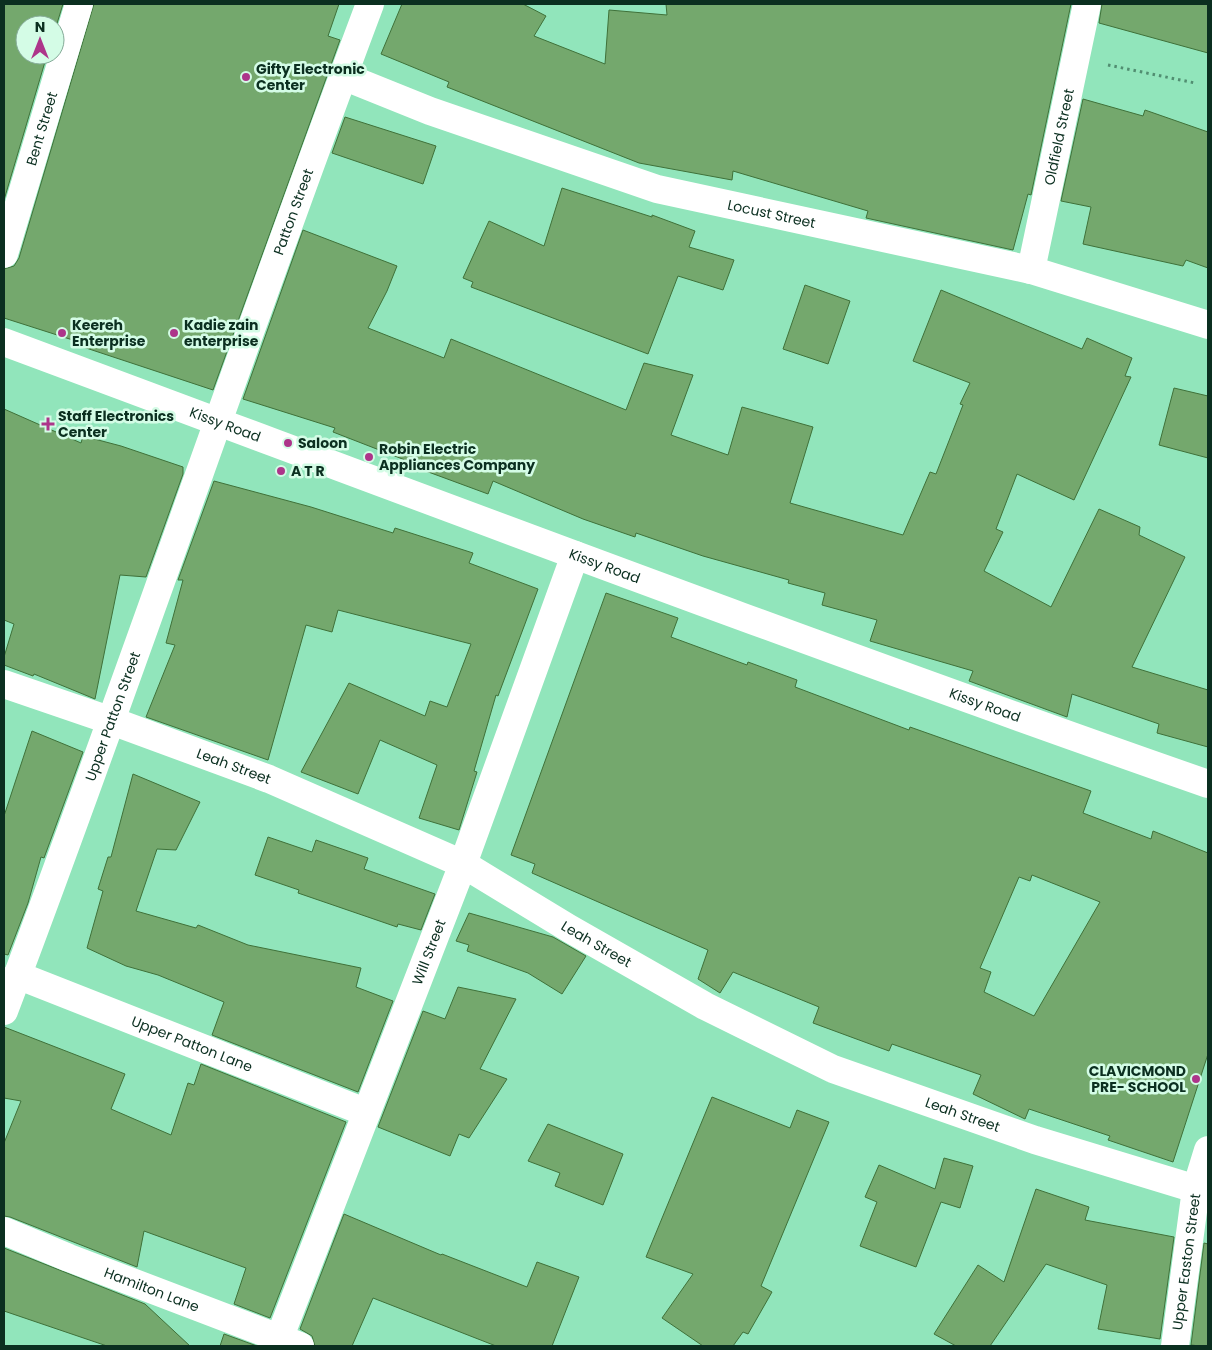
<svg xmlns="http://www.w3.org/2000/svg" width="1212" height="1350" font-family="Poppins,sans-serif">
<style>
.building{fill:#74a86d;stroke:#3f7139;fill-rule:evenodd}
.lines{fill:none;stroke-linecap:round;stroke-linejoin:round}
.path{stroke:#518e71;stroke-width:3;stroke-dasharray:2.5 4;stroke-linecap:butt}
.minor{stroke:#fff;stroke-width:28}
.secondary{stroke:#fff;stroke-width:28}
.poi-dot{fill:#ad358a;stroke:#d4fce6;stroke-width:2}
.labels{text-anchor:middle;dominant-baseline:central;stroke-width:5;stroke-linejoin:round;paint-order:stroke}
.poi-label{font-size:14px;font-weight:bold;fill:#0b2f20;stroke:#d4fce6;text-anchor:start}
.street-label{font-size:14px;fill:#0b2f20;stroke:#d4fce6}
</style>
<rect width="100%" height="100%" fill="#91e5bb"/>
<g class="building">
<polygon points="4,4 63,4 55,30 55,25 25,25 25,55 47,55 4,200"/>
<polygon points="94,4 339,4 328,36 340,40 213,390 77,345 79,342 4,318 4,269 14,266 19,258"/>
<polygon points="402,4 523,4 546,16 534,36 605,64 609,10 667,15 666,4 1071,4 1031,195 1028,194 1013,250 866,218 868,211 733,171 732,180 639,163 447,87 449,82 381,54"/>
<polygon points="1102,4 1208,4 1208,53 1099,23"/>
<polygon points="1083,99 1143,116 1145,110 1208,132 1208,268 1186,260 1183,266 1083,244 1091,207 1061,201"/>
<polygon points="345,117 436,146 423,184 332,153"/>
<polygon points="562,188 652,217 652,215 695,231 689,247 734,260 723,290 678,276 648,354 471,287 473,282 463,278 489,221 544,246"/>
<polygon points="303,230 397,266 387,291 368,328 444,358 451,339 626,410 644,363 693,375 671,435 728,455 742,407 813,427 790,503 903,535 930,472 936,474 963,405 960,404 970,383 913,361 941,290 1082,349 1087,338 1132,358 1125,376 1131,377 1074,500 1017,474 996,529 1003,532 984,571 1051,607 1099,509 1140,527 1139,535 1185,557 1132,667 1208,690 1208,747 1157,733 1159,724 1072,694 1067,717 969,681 973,671 870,641 877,620 822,605 825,593 788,583 789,580 703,556 636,533 635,537 583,519 493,481 488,494 404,463 405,460 333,432 335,428 243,399"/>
<polygon points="805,285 850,301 828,364 783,349"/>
<polygon points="1174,388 1208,396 1208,458 1159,445"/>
<polygon points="4,409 81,443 83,436 121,446 183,467 183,474 146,577 120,575 95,699 34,674 33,676 4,665 4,657 14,624 4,620"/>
<polygon points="214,481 311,507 393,533 395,528 473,553 469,563 538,589 498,696 496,695 474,771 477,772 459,830 419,818 437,765 380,740 358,794 301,772 349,683 425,716 430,701 447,707 471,644 338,610 332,632 306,625 268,760 146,717 175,645 166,643 183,580 178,580"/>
<path d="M 606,593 L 678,618 L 671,637 L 747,665 L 748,662 L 797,680 L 795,687 L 909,730 L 910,727 L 1091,791 L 1083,813 L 1151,839 L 1153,831 L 1208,853 L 1208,1054 L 1173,1162 L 1108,1140 L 1110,1136 L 1029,1109 L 1025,1119 L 973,1094 L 981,1075 L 892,1044 L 889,1051 L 813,1023 L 819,1007 L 733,972 L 720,993 L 698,979 L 708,950 L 532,873 L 535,864 L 511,855 ZM 1032,875 L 1100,902 L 1034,1016 L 984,992 L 991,972 L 980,968 L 1019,877 L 1030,881 Z"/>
<polygon points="32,731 83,752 44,858 41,857 28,903 8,955 4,954 4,816"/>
<polygon points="133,774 200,802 176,850 157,849 136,911 196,928 198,925 248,945 361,968 356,987 393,1001 358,1092 212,1035 224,1002 158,975 126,966 87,948 103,891 98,889 108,857 111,857"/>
<polygon points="268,837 312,852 316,840 368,858 364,869 435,894 421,930 398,924 397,927 298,893 299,890 255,875"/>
<polygon points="469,913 553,937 586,956 562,994 528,973 467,951 469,945 456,941"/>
<polygon points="458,987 516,999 480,1069 507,1079 469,1138 459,1134 450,1156 378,1127 423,1011 445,1019"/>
<polygon points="4,1027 125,1074 111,1109 171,1135 188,1083 194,1085 201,1064 346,1122 270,1318 234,1304 246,1268 144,1231 137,1267 10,1217 4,1216 4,1143 21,1101 4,1098"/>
<polygon points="712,1097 790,1128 797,1110 829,1122 761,1286 772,1292 748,1334 743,1332 733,1346 703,1346 662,1318 693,1274 646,1257"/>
<polygon points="548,1124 623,1154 603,1205 555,1186 560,1173 528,1161"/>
<polygon points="944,1158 973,1166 960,1208 941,1202 916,1267 860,1246 877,1202 865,1197 879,1165 935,1189"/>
<polygon points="1036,1189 1089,1207 1085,1220 1174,1237 1160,1339 1098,1329 1107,1285 1046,1264 990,1346 956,1346 934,1334 978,1265 1004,1282"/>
<polygon points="344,1214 441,1255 442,1254 527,1287 537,1262 579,1277 552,1346 496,1346 373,1298 352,1346 315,1346 312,1336 300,1329"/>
<polygon points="1204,1243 1208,1244 1208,1346 1200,1346 1191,1345"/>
<polygon points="4,1248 145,1304 190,1346 107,1346 4,1311"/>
<polygon points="224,1334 257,1346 220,1346"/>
</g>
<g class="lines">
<polyline class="path" points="1108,65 1195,83"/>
<g class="minor">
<path id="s1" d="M 343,76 L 430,111 L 657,189 L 1031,270 L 1208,325"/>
<path id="s2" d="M 4,254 L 79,4"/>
<path id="s3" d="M 1031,270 L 1087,4"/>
<path id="s4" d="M 4,684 L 112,721 L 269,779 L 463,864 L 570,929 L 705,1006 L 833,1069 L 1035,1140 L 1196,1189"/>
<path id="s5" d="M 17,975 L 365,1112"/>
<path id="s6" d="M 4,1011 C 131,677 244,338 370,4"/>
<path id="s7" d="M 4,1231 L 69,1258 L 300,1346"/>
<path id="s8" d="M 278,1346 L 279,1339 L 463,864 L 575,555"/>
<path id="s9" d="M 1175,1346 L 1196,1189 L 1208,1150"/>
</g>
<path class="secondary" id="s10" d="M 4,342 C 405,491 804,643 1208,784"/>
</g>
<g class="poi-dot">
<circle cx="246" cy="77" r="5"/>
<circle cx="62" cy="333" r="5"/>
<circle cx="174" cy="333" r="5"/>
<path d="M45.5 416.5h5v5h5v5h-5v5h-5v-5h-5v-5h5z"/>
<circle cx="288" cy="443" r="5"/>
<circle cx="369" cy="457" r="5"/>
<circle cx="281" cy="471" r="5"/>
<circle cx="1196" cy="1079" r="5"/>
</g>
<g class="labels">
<g class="poi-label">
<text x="256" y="69">Gifty Electronic<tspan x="256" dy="16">Center</tspan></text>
<text x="72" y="325">Keereh<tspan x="72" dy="16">Enterprise</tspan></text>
<text x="184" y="325">Kadie zain<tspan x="184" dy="16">enterprise</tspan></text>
<text x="58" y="416">Staff Electronics<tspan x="58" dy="16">Center</tspan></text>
<text x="298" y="443">Saloon</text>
<text x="379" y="449">Robin Electric<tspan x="379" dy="16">Appliances Company</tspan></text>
<text x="291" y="471">A T R</text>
<text x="1186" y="1071" text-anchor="end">CLAVICMOND<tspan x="1186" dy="16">PRE- SCHOOL</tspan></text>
</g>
<g class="street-label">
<text stroke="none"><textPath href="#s2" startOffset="131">Bent Street</textPath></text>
<text stroke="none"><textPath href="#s3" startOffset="136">Oldfield Street</textPath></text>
<text stroke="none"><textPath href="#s6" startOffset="850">Patton Street</textPath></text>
<text stroke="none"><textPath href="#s1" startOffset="451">Locust Street</textPath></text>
<text stroke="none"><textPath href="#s10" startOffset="236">Kissy Road</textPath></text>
<text stroke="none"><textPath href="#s10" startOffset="641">Kissy Road</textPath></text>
<text stroke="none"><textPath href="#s10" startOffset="1046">Kissy Road</textPath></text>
<text stroke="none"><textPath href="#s6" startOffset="314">Upper Patton Street</textPath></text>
<text stroke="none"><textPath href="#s4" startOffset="244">Leah Street</textPath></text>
<text stroke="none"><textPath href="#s4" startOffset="649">Leah Street</textPath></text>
<text stroke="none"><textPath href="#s8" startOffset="422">Will Street</textPath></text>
<text stroke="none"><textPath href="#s5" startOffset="188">Upper Patton Lane</textPath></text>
<text stroke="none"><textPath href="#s4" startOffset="1054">Leah Street</textPath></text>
<text stroke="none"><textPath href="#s9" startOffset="85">Upper Easton Street</textPath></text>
<text stroke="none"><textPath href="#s7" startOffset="159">Hamilton Lane</textPath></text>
</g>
</g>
<rect width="1212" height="1350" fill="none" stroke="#0b2f20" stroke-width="10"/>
<g transform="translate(40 40)"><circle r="24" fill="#d4fce6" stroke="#84aa97"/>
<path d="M0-4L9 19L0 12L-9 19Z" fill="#ad358a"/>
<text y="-8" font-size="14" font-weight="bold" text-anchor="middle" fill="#0b2f20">N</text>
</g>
</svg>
